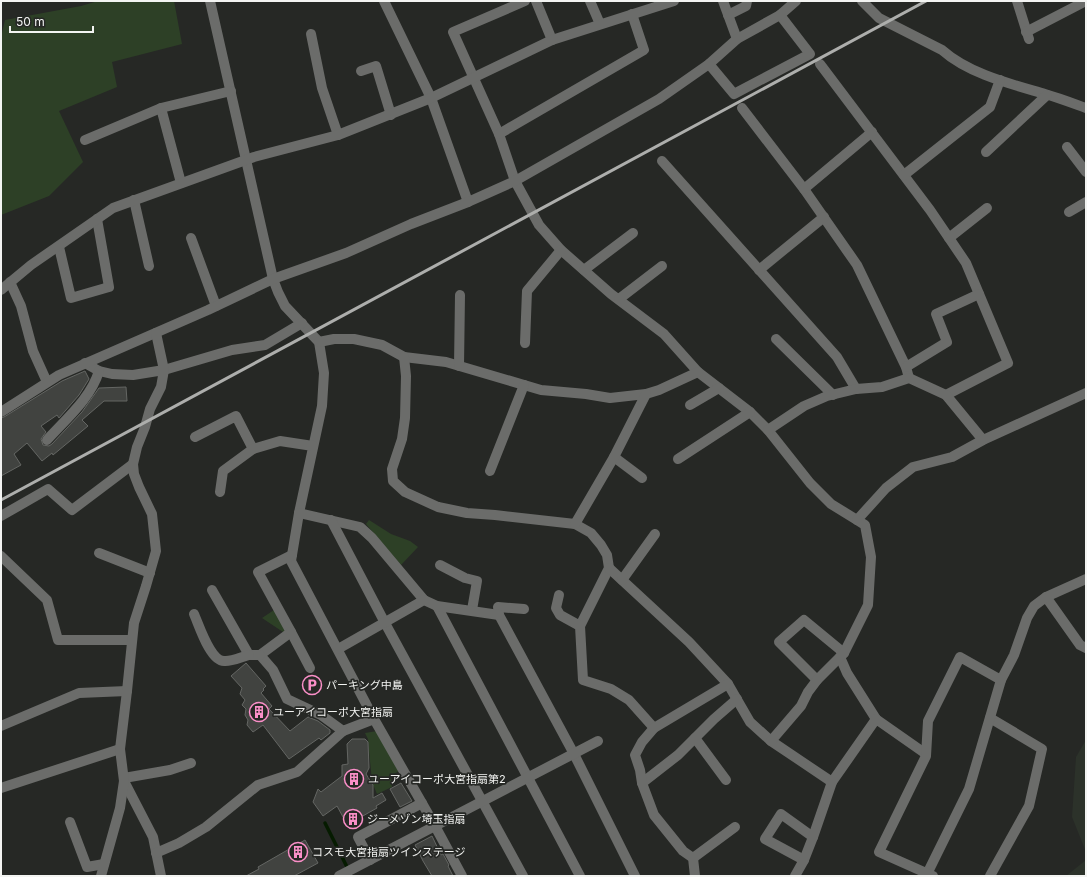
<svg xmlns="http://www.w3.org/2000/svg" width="1087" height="877" font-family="Inter,'Noto Sans JP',sans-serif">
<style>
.built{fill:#2c322a}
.green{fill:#2d4026}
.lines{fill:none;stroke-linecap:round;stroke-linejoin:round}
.stream{stroke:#051b00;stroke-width:3.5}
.building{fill:#414340;stroke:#646663}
.minor{stroke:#6b6c6a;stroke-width:10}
.rail{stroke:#adaeac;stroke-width:3}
.labels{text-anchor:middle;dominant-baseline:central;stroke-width:3.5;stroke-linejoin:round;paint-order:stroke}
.poi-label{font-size:11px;fill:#f3f4f2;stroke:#262825;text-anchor:start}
</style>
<rect width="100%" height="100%" fill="#262825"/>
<g class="built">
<polygon points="1086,740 1086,852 1072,817 1076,757"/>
<polygon points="1086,860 1086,876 1066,876"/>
</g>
<g class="green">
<polygon points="98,1 174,1 182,44 112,62 117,87 59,111 83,162 49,196 1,215 1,37 5,20 81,6"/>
<polygon points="369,520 391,534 410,541 418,547 401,565 366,524"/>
<polygon points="274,610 287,632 286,634 262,618"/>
<polygon points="377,731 399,771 391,776 392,787 377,794 372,782 368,739 365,733"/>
</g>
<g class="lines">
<polyline class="stream" points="325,823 348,869"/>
</g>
<g class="building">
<polygon points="85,371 89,379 79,395 59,418 57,415 41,426 46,432 41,439 43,445 49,446 52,444 82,412 99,388 126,387 127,401 104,401 82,420 88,426 53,455 52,453 42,461 27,443 14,454 21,465 1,476 1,418 4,417 62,381"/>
<polygon points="246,663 266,686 263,689 264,690 261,693 272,706 269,709 290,731 308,717 318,721 330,730 330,733 321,740 319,738 289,759 263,725 253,732 247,725 248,720 245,715 246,709 242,705 245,700 240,694 242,688 231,676"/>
<polygon points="352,739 365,739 368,742 369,768 366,774 373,785 373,798 382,793 386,800 376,806 377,808 361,817 363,821 349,828 337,806 323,816 313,802 318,789 321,792 342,776 342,765 348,764 347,744"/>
<polygon points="401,783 412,801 400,807 390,789"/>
<polygon points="432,836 441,855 443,854 449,865 448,866 453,876 432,876 423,861 415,845"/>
<polygon points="305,840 318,863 294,876 246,876 259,869 258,867"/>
</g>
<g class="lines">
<g class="minor">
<polyline points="210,1 273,279 278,292 285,306 319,342 324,373 322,406 299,513 291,561 374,719 435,826 462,876"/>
<polyline points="384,1 431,98 468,202"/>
<polyline points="525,1 453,32 499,134 515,181 539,225 561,250 611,294 664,334 698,372 750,412 768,430 810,483 831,504 857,520"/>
<polyline points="536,1 552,40"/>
<polyline points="590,1 600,24"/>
<polyline points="723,1 737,39"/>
<path d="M 862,1 L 879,18 L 942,50 C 969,74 1011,84 1045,94 C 1059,98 1072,103 1086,108"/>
<polyline points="1017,1 1029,39"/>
<polyline points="728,15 746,6 747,1"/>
<polyline points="1026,32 1086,1"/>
<polyline points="311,34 322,88 338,135"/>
<polyline points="709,64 734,94 810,54 780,15"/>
<polyline points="820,64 930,210 966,263 1008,363 946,395"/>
<polyline points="361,71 376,66 391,115"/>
<polyline points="161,108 181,183"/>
<polyline points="742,108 804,189 857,265 906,367 909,378"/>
<polyline points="499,134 644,50 632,14"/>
<polyline points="85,140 161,108 231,91"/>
<polyline points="1067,147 1086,172"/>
<polyline points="986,152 1047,95"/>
<polyline points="662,161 837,357 856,389"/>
<polyline points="904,175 990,107 1000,80"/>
<polyline points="804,189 872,132"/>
<polyline points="134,200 149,266"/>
<polyline points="1069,212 1086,202"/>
<polyline points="191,238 216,306"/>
<polyline points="949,238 987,208"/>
<polyline points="59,247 71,298 109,287 97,219"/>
<polyline points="584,270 633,233"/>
<polyline points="759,270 824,217"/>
<polyline points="10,282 21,306 33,351 47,382"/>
<polyline points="1,290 31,265 113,208 254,157 338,135 431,98 552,40 674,1"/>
<polyline points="619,299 662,266"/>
<polyline points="776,339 833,395"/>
<polyline points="319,342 334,339 354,339 382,345 404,357 446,362 541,390 586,394 610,398 646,394 659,390 698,372"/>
<polyline points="525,343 527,291 561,250"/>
<polyline points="404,357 406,376 405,418 402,439 392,469 393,481 405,492 438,507 467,513 495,515 575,524 591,533 601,545 607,555 609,568 580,626"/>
<polyline points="85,363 99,371 112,374 133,375 164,370 232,350 265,345 302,323"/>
<polyline points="459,366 460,295"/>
<polyline points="906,367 947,342 936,314 979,294"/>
<polyline points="690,405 719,388"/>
<polyline points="1,412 59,375 208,310 273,279 346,253 411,224 468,202 515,181 659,99 709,64 737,39 780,15 796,1"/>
<polyline points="768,430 804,406 827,396 856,389 882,387 909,378 946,395 983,440"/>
<polyline points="195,437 236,416 253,449"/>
<path d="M 47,440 C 66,419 91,398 99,371"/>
<polyline points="614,457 642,478"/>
<polyline points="678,459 750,412"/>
<polyline points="490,471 524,385"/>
<polyline points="220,492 223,471 253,449 280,441 313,446"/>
<polyline points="299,513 360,527 372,538 424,600"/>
<polyline points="1,516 48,489 72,510 133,464"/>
<polyline points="331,520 385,623 523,876"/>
<polyline points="575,524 614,457 646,394"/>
<polyline points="99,553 150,573"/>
<polyline points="292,555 258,572 291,632 260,655 273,670 287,699 321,715 343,731 374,719"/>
<polyline points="1,556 47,600 58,640 132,640"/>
<polyline points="440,565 465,578 477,581 472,610"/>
<polyline points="609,568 689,642 728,684 750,722 771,741 832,782"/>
<polyline points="622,580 655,534"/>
<polyline points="212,590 249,655 260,655"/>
<polyline points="559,595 556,608 560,615 580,626 583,680 611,689 629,700 654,728"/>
<polyline points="1046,597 1080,645 1086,648"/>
<polyline points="437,606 580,876"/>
<polyline points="524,609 498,607 499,615 574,754 635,876"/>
<path d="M 194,614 C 199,625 210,661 224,661 C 231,662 241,657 249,655"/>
<polyline points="291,632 310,668"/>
<polyline points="338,649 424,600 437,606 499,615"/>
<polyline points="840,657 847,673 876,719"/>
<polyline points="817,680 779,642 804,620 844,653"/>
<polyline points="990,718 1042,749 1029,806 990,876"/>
<polyline points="1,726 79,693 127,691"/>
<polyline points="695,738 726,780"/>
<polyline points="771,741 801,706 808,692 817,680 844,653 868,605 871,557 865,525 857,520 886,488 913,467 952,457 983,440 1086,393"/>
<polyline points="124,778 170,770 191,763"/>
<polyline points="124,781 153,837 161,876"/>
<polyline points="642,783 678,755 714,719 737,699"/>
<polyline points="1,788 120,749"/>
<polyline points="70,822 87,867 104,864"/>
<polyline points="156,853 179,843 206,827 258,785 297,772 343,731"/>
<polyline points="693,858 735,827"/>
<polyline points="370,860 358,837 422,803"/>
<polyline points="804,860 765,839 781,814 813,837"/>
<polyline points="101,876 120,808 124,781 120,749 127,691 134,623 146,586 156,551 152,514 139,487 134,474 133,464 137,447 145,427 150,409 161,387 164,370 156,333"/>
<polyline points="339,876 598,741"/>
<polyline points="695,876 693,858 683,851 654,815 642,783 640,770 635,755 642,742 654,728 728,684"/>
<polyline points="795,876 804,860 813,837 832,782 876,719 926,754"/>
<polyline points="926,876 969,789 1001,680 1014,655 1027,618 1034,606 1046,597 1086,579"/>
<polyline points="933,876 879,852 926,756 928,721 960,657 1001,680"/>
</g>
<polyline class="rail" points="1,500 926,1"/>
</g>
<defs>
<g id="parking-ring" transform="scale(1)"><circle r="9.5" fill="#262825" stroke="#fa8fc8" stroke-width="1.5"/><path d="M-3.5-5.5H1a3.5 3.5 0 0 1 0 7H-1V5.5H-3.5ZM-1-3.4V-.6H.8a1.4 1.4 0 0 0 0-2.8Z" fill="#fa8fc8"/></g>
<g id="building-ring" transform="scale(1)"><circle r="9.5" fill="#262825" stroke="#fa8fc8" stroke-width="1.5"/><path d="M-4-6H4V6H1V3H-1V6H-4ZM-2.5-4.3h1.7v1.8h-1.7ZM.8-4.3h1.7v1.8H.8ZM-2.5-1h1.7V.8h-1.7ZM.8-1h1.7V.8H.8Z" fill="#fa8fc8"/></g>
</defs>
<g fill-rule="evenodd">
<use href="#parking-ring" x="312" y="685"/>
<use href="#building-ring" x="259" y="712"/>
<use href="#building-ring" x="354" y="779"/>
<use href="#building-ring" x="353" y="819"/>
<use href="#building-ring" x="298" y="852"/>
</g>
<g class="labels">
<g class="poi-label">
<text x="326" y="685">パーキング中島</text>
<text x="273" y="712">ユーアイコーポ大宮指扇</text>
<text x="368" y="779">ユーアイコーポ大宮指扇第2</text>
<text x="367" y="819">ジーメゾン埼玉指扇</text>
<text x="312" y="852">コスモ大宮指扇ツインステージ</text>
</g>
</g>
<rect width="1087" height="877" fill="none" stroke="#f3f4f2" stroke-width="4"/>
<path d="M10 26v6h83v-6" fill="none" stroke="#f3f4f2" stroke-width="2"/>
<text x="16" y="26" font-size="12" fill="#f3f4f2" stroke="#262825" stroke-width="3" paint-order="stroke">50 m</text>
</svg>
